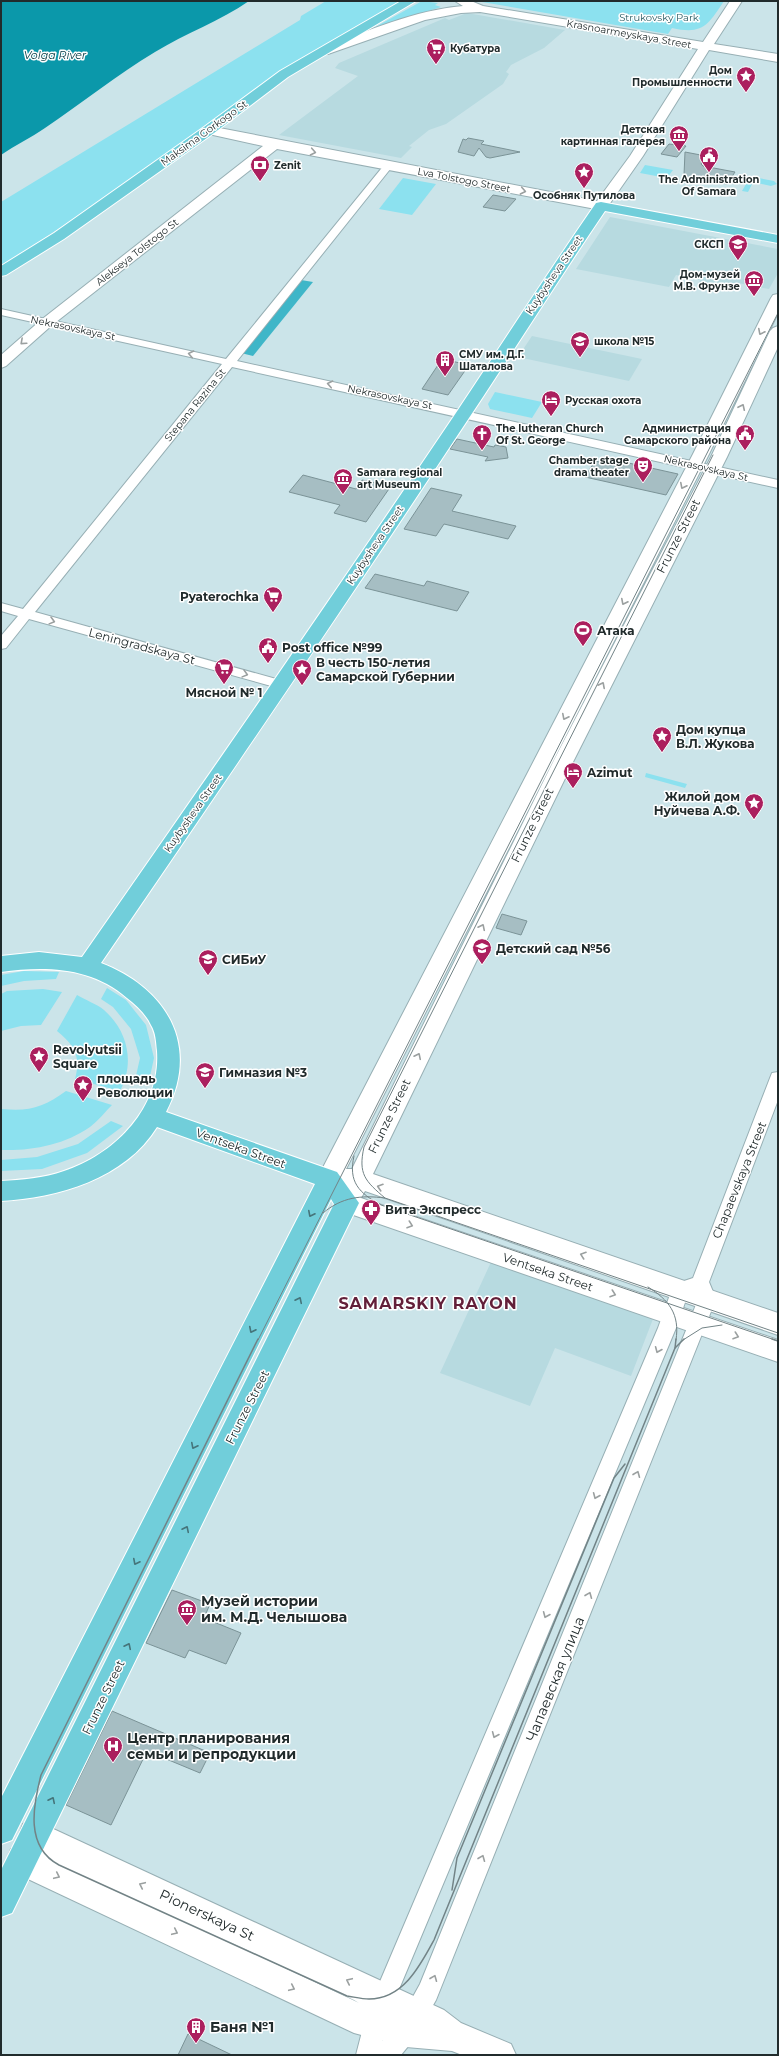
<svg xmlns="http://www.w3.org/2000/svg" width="779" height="2056" font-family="Montserrat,sans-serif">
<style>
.built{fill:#b7dae0}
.green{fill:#8ce1ef}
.forest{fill:#3fb6c8}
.water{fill:#0b98aa}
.building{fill:#a6bec3;stroke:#7b9397}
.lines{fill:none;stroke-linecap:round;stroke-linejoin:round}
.street-casing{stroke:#97afb4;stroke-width:2}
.secondary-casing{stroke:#97afb4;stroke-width:2}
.primary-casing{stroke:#fff;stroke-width:2}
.street{fill:#fff;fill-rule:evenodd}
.secondary{fill:#fff;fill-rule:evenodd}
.primary{fill:#71ceda;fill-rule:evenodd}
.tram-far1{stroke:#728386;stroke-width:1}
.tram{stroke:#728386;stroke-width:1.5}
.oneway{stroke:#9ba0a0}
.oneway2{stroke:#45747a}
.labels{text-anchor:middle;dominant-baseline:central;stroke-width:3;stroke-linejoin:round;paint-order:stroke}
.far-park-label{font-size:10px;fill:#2a5b63;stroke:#fff}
.far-street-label{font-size:10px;fill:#212b2c;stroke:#fff}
.far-poi-label{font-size:10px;font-weight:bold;fill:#212b2c;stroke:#fff;text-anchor:start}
.far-water-label{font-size:11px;font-style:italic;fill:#003941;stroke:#fff}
.street-label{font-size:12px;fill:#212b2c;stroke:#fff}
.poi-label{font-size:12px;font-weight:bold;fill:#212b2c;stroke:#fff;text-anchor:start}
.near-poi-label{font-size:14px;font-weight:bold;fill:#212b2c;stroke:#fff;text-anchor:start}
.near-street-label{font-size:14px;fill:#212b2c;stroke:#fff}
.district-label{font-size:16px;font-weight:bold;letter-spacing:1px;fill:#621f39;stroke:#fff}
</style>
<rect width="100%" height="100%" fill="#cbe4e9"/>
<g class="built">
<polygon points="467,13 565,30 544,48 511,65 506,72 509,74 503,84 446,124 429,130 409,146 412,147 401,158 279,135 358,76 335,68 339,63 445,18 449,20"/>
<polygon points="610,217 778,249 778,273 769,289 738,283 734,290 699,283 700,280 676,275 669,287 576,269"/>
<polygon points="532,336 642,359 629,381 518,357"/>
<polygon points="491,1262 653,1319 631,1376 555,1348 530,1406 440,1373"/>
</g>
<g class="green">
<polygon points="326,1 401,1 1,267 1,202 300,20 301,16"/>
<polygon points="422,1 438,3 435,5 441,7 370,30"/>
<path d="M 476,1 L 724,1 C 708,25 703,35 672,28 L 668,34 Z"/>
<polygon points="645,165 673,170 667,178 640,173"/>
<polygon points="753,177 774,181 777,184 771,186 753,182 748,192 742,191 749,179"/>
<polygon points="403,178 436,184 412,215 379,209"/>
<polygon points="495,392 542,402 532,418 490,409 488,404"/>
<polygon points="646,773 687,784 685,788 645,777"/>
<polygon points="24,971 59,972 56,979 24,981 1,986 1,975"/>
<polygon points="107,988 126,1000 146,1025 154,1058 149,1081 135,1080 140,1058 131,1029 113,1007 101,999"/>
<polygon points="43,989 62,992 41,1025 21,1026 1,1031 1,994 7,991"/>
<path d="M 77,995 C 85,1000 97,1004 104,1010 C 128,1031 135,1063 120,1091 L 75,1079 C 81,1056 75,1046 57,1031 Z"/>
<path d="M 66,1091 L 112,1105 C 105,1112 98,1121 90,1127 C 64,1145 32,1151 1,1150 L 2,1109 C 29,1112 44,1107 66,1091 Z"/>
<polygon points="111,1121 123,1126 87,1153 42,1169 1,1171 1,1160 37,1157 78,1144"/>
</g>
<polygon class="forest" points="301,280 313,282 253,356 241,353"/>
<path class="water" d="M 1,1 L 249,1 C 220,21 186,33 155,52 C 117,75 82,103 45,128 C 31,138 15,145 1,155 Z"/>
<g class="building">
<polygon points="468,138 484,141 481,144 520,152 490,158 486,157 479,148 474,156 458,152 463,139 466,140"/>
<polygon points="669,144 686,146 677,157 661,154"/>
<polygon points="685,152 706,156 701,164 703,166 735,172 727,184 686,177 687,175 684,175"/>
<polygon points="493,195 516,199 505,211 483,207"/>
<polygon points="442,359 469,365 448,395 422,389"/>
<polygon points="457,439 494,447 495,445 506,447 508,458 485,461 488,457 450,449"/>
<polygon points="615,460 678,474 666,495 585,477 595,461 612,465"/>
<polygon points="303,475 356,489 362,480 391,486 366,522 334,513 340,505 289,492"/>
<polygon points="431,488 462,495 452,511 516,526 508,539 444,524 436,536 404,529"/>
<polygon points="375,574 424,586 427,581 469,592 457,611 365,588"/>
<polygon points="502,914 527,921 521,935 496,928"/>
<polygon points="172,1590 210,1604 204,1618 241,1633 226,1664 189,1650 185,1658 146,1643"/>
<polygon points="112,1711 210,1753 200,1773 147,1751 111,1825 66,1805"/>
<polygon points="188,2034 232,2055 178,2055"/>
</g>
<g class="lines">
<g class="street-casing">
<g id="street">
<polygon points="388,163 391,164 393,166 391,168 237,361 778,480 778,488 232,367 35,612 287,682 289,685 287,688 282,689 29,619 6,648 1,649 1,636 18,616 1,611 1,603 23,609 222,364 1,315 1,309 226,359 385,164"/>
<polygon points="778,1072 778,1100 709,1282 716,1299 436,2000 424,2021 415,2024 418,2031 414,2039 401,2055 356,2055 366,2016 374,2012 382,2016 386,2024 382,2041 398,2023 407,2020 404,2013 420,1984 689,1323 698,1299 695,1291 688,1294 676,1328 392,2006 384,2009 376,2006 373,1998 658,1328 672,1289 675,1284 693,1278 770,1078 772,1073"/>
</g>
</g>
<g class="secondary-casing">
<g id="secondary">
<path d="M 455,1 L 471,1 L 483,6 L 703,42 L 730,1 L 742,1 L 714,44 L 778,54 L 778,62 L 709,50 L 643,156 L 606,209 L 601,210 L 277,149 L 51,326 L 6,366 L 1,368 L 1,355 L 41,320 L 263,146 L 204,133 L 202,130 L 204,127 L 209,126 L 597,201 L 630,156 L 698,49 L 480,12 L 461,13 L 425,20 L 328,54 L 322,50 L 324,47 C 368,31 415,10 463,6 Z"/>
<polygon points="778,294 778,313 709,454 346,1169 352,1169 554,760 711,457 770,331 773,328 778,326 778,347 727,457 574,760 373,1174 778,1313 778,1335 365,1191 361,1198 778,1340 778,1362 339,1210 335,1203 342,1189 329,1189 321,1186 317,1179 693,454 771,298 773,295"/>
<path d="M 34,1820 L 444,2010 L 461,2023 L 511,2044 L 516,2055 L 462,2055 L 452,2051 L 406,2047 L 354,2033 L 11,1871 L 7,1860 L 11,1849 L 23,1846 L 19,1835 L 23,1824 ZM 217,1936 L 354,2000 L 359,2003 L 357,2002 Z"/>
</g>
</g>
<g class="primary-casing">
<g id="primary">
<polygon points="401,1 416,1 288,77 214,133 64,239 6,275 1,276 1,266 54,233 204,127 280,71"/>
<path d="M 601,202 L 778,235 L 778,243 L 605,211 C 554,286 506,363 455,439 C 339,615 220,789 101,963 C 166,988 201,1045 166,1112 L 337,1172 L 359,1203 L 12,1913 L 1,1917 L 1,1870 L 334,1204 L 331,1199 L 12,1840 L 1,1844 L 1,1798 L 315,1184 L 157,1127 C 125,1179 57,1198 1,1201 L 1,1181 C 22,1180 44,1178 64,1171 C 115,1154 161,1108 157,1051 C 156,1042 156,1033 151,1025 C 146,1014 136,1005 127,998 C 91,967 46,966 1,972 L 1,956 L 39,952 L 82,957 C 200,788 318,618 433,447 C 488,366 540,284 596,203 Z"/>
</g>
</g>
<use href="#street" class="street"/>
<use href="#secondary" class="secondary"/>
<use href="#primary" class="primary"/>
<g class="tram-far1">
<path d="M 354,1156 C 348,1182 359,1193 381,1205 L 775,1340"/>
<path d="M 385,1198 C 365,1181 358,1174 364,1147 L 713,455"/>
<path d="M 323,1213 C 342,1197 361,1195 385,1198 L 778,1333"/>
<path d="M 648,1287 C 669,1300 680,1314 676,1340"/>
<polyline points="258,1340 778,313"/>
<polyline points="683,1340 702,1328 722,1325"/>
</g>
<g class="tram">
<path d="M 258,1339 L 41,1775 C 33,1806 25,1847 59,1865 L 347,1996 C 354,1997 362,1999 369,1999 C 403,1999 420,1966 434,1940 L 675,1348 L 676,1339"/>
<polyline points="772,1339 778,1341"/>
<polyline points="675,1348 684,1339"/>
<polyline points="452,1890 457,1858 614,1478 625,1464"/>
</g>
</g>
<defs><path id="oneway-chevron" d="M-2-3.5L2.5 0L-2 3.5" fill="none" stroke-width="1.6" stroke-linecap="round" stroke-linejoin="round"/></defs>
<g class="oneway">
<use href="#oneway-chevron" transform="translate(313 152) rotate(11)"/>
<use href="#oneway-chevron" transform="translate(523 191) rotate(11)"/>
<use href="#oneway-chevron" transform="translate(761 332) rotate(117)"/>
<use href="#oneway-chevron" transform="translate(23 342) rotate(138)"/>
<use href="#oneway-chevron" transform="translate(191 354) rotate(-168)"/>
<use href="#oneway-chevron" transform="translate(330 384) rotate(-168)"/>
<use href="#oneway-chevron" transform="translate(742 407) rotate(-65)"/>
<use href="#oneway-chevron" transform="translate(683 486) rotate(117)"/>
<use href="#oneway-chevron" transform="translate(624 602) rotate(117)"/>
<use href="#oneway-chevron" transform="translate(52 621) rotate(15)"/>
<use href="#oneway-chevron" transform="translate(245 674) rotate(15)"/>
<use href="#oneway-chevron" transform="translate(602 685) rotate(-63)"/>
<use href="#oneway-chevron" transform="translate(565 717) rotate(117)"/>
<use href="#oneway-chevron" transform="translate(482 927) rotate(-64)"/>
<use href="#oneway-chevron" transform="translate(418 1056) rotate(-64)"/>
<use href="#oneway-chevron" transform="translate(380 1187) rotate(-162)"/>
<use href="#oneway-chevron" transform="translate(410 1225) rotate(19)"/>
<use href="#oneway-chevron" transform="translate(583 1255) rotate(-161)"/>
<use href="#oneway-chevron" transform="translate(613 1294) rotate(19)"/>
<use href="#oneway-chevron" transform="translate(736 1336) rotate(19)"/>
<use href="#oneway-chevron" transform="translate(658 1350) rotate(113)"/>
<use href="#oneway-chevron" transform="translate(637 1474) rotate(-68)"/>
<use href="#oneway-chevron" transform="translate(596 1496) rotate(113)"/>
<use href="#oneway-chevron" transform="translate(589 1595) rotate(-68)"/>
<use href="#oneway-chevron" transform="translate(546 1615) rotate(113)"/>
<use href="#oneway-chevron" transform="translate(495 1735) rotate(113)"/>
<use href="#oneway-chevron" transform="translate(482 1858) rotate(-68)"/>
<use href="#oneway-chevron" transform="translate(57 1876) rotate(25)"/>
<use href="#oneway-chevron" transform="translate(142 1885) rotate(-155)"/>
<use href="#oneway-chevron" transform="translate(175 1932) rotate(25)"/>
<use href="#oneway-chevron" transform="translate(434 1978) rotate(-68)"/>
<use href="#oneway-chevron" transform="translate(349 1981) rotate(-155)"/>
<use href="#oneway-chevron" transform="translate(292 1988) rotate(25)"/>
</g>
<g class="oneway2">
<use href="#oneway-chevron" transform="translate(311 1214) rotate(117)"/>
<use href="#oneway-chevron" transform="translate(299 1300) rotate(-64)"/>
<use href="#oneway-chevron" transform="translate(252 1330) rotate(117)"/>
<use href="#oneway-chevron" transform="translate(194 1446) rotate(117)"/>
<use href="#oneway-chevron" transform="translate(186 1529) rotate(-64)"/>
<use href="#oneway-chevron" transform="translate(136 1562) rotate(117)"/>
<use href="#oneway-chevron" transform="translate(128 1646) rotate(-64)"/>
<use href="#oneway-chevron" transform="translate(52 1800) rotate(-64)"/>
</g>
<defs>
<g id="supermarket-pin" transform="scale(1)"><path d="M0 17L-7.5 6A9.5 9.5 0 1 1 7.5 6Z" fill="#ab1f5e" stroke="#fff"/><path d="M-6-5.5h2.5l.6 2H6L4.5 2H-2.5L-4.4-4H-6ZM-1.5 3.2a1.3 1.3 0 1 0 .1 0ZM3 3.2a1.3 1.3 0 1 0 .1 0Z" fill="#fff"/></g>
<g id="sight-pin" transform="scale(1)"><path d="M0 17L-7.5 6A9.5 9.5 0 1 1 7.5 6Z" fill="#ab1f5e" stroke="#fff"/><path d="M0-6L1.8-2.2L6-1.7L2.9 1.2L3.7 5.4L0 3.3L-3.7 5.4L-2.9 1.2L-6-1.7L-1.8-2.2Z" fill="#fff"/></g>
<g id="museum-pin" transform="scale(1)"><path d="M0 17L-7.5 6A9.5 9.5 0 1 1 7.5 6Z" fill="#ab1f5e" stroke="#fff"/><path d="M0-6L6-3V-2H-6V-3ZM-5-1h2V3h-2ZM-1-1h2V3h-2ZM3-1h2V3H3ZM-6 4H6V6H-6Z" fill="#fff"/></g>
<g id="civic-pin" transform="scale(1)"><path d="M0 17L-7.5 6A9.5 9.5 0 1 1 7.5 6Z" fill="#ab1f5e" stroke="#fff"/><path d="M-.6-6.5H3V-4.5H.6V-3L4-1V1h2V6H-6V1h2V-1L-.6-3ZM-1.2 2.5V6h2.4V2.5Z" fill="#fff"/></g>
<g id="bank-pin" transform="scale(1)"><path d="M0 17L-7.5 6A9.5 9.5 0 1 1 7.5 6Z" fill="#ab1f5e" stroke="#fff"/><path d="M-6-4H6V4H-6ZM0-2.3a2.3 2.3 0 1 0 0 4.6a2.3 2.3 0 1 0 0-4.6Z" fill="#fff"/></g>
<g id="university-pin" transform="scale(1)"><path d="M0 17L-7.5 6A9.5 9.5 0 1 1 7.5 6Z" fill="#ab1f5e" stroke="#fff"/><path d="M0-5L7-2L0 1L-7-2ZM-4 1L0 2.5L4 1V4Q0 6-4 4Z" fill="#fff"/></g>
<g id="school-pin" transform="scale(1)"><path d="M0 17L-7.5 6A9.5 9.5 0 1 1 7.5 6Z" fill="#ab1f5e" stroke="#fff"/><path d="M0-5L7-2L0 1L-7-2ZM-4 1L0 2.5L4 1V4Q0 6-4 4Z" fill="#fff"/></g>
<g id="building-pin" transform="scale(1)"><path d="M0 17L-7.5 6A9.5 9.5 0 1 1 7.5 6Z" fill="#ab1f5e" stroke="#fff"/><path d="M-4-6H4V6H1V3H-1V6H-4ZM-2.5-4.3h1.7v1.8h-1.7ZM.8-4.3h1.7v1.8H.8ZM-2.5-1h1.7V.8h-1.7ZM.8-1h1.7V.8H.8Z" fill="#fff"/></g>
<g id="hotel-pin" transform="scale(1)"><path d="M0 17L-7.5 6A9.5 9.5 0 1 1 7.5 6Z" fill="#ab1f5e" stroke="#fff"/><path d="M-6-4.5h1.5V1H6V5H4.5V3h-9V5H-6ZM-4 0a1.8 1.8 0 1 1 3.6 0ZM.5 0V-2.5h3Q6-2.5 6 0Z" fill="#fff"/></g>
<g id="church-pin" transform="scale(1)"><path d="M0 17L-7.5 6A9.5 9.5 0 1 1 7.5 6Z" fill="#ab1f5e" stroke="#fff"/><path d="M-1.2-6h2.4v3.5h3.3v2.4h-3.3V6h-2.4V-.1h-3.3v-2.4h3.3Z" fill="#fff"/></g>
<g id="theatre-pin" transform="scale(1)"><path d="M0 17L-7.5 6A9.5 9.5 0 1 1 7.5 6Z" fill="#ab1f5e" stroke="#fff"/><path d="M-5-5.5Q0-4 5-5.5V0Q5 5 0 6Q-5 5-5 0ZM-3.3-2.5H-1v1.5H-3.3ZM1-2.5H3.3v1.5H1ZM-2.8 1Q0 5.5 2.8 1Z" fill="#fff"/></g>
<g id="stadium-pin" transform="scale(1)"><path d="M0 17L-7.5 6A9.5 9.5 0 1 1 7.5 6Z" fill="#ab1f5e" stroke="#fff"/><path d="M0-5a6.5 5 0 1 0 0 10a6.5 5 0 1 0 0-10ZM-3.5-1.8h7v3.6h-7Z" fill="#fff"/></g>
<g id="pharmacy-pin" transform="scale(1)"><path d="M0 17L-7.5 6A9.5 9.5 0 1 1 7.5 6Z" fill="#ab1f5e" stroke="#fff"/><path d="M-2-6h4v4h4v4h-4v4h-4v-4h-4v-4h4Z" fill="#fff"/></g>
<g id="hospital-pin" transform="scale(1)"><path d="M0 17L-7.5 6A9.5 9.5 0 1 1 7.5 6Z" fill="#ab1f5e" stroke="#fff"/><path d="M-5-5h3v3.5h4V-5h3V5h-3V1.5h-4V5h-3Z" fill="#fff"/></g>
</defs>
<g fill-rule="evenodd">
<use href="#supermarket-pin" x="436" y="48"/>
<use href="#sight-pin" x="746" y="76"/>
<use href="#museum-pin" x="679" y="135"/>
<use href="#civic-pin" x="709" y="156"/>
<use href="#bank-pin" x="260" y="165"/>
<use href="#sight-pin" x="584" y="172"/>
<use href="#university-pin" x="738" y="244"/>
<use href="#museum-pin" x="754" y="280"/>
<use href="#school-pin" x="580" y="341"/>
<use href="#building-pin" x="445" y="360"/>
<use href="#hotel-pin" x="551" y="400"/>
<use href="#church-pin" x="482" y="434"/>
<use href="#civic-pin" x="745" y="434"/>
<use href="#theatre-pin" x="643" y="466"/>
<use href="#museum-pin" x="343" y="478"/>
<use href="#supermarket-pin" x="273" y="596"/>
<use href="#stadium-pin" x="583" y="630"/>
<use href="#civic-pin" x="268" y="647"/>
<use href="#supermarket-pin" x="224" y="668"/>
<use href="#sight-pin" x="302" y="669"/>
<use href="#sight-pin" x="662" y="736"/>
<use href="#hotel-pin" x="573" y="772"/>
<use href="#sight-pin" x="754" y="803"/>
<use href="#school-pin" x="482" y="948"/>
<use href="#university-pin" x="208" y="959"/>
<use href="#sight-pin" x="39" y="1056"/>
<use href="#school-pin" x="205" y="1072"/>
<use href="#sight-pin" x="83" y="1085"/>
<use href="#pharmacy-pin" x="371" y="1209"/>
<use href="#museum-pin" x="187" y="1609"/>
<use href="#hospital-pin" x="113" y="1746"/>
<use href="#building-pin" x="196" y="2027"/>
</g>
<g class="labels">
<g class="far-park-label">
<text x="659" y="17">Strukovsky Park</text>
</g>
<g class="far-street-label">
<text transform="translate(629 34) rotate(10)">Krasnoarmeyskaya Street</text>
<text transform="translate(204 133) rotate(-36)">Maksima Gorkogo St</text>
<text transform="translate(464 180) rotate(11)">Lva Tolstogo Street</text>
<text transform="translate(137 252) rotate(-38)">Alekseya Tolstogo St</text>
<text transform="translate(554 275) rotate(-56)">Kuybysheva Street</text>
<text transform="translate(73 328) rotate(12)">Nekrasovskaya St</text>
<text transform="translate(390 397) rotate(12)">Nekrasovskaya St</text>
<text transform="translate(195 405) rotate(-51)">Stepana Razina St</text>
<text transform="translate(706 468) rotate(13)">Nekrasovskaya St</text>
<text transform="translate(375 545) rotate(-56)">Kuybysheva Street</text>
<text transform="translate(193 813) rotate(-55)">Kuybysheva Street</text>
</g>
<g class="far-poi-label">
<text x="450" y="48">Кубатура</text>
<text x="732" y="70" text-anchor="end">Дом<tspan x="732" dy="12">Промышленности</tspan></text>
<text x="665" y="129" text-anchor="end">Детская<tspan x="665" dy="12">картинная галерея</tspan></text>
<text x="274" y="165">Zenit</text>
<text x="709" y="179" text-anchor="middle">The Administration<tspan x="709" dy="12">Of Samara</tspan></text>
<text x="584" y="195" text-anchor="middle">Особняк Путилова</text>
<text x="724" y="244" text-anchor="end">СКСП</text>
<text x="740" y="274" text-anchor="end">Дом-музей<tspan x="740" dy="12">М.В. Фрунзе</tspan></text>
<text x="594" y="341">школа №15</text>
<text x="459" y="354">СМУ им. Д.Г.<tspan x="459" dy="12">Шаталова</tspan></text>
<text x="565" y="400">Русская охота</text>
<text x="496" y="428">The lutheran Church<tspan x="496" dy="12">Of St. George</tspan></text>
<text x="731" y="428" text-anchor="end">Администрация<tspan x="731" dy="12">Самарского района</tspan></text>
<text x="629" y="460" text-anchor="end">Chamber stage<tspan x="629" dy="12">drama theater</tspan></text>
<text x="357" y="472">Samara regional<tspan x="357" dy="12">art Museum</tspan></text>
</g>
<g class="far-water-label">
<text x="55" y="55">Volga River</text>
</g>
<g class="street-label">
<text transform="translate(678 536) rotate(-63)">Frunze Street</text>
<text transform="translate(142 646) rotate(15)">Leningradskaya St</text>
<text transform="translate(532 825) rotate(-64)">Frunze Street</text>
<text transform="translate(389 1116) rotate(-64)">Frunze Street</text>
<text transform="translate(241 1148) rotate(20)">Ventseka Street</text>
<text transform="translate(739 1180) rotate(-68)">Chapaevskaya Street</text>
<text transform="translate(548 1272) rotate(19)">Ventseka Street</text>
<text transform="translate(247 1407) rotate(-63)">Frunze Street</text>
<text transform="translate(103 1697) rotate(-64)">Frunze Street</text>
</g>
<g class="poi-label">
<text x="259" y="596" text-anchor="end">Pyaterochka</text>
<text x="597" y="630">Атака</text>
<text x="282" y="647">Post office №99</text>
<text x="316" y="662">В честь 150-летия<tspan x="316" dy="14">Самарской Губернии</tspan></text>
<text x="224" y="692" text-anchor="middle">Мясной № 1</text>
<text x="676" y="729">Дом купца<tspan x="676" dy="14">В.Л. Жукова</tspan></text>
<text x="587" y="772">Azimut</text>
<text x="740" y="796" text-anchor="end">Жилой дом<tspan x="740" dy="14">Нуйчева А.Ф.</tspan></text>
<text x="496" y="948">Детский сад №56</text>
<text x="222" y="959">СИБиУ</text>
<text x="53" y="1049">Revolyutsii<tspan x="53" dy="14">Square</tspan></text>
<text x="219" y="1072">Гимназия №3</text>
<text x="97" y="1078">площадь<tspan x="97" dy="14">Революции</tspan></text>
<text x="385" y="1209">Вита Экспресс</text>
</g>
<g class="near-poi-label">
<text x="201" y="1601">Музей истории<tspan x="201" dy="16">им. М.Д. Челышова</tspan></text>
<text x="127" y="1738">Центр планирования<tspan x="127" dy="16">семьи и репродукции</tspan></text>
<text x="210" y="2027">Баня №1</text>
</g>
<g class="near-street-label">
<text transform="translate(555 1679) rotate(-68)">Чапаевская улица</text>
<text transform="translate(207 1915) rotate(25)">Pionerskaya St</text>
</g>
<g class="district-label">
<text x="428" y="1303">SAMARSKIY RAYON</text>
</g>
</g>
<rect width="779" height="2056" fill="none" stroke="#212b2c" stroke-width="4"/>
</svg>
